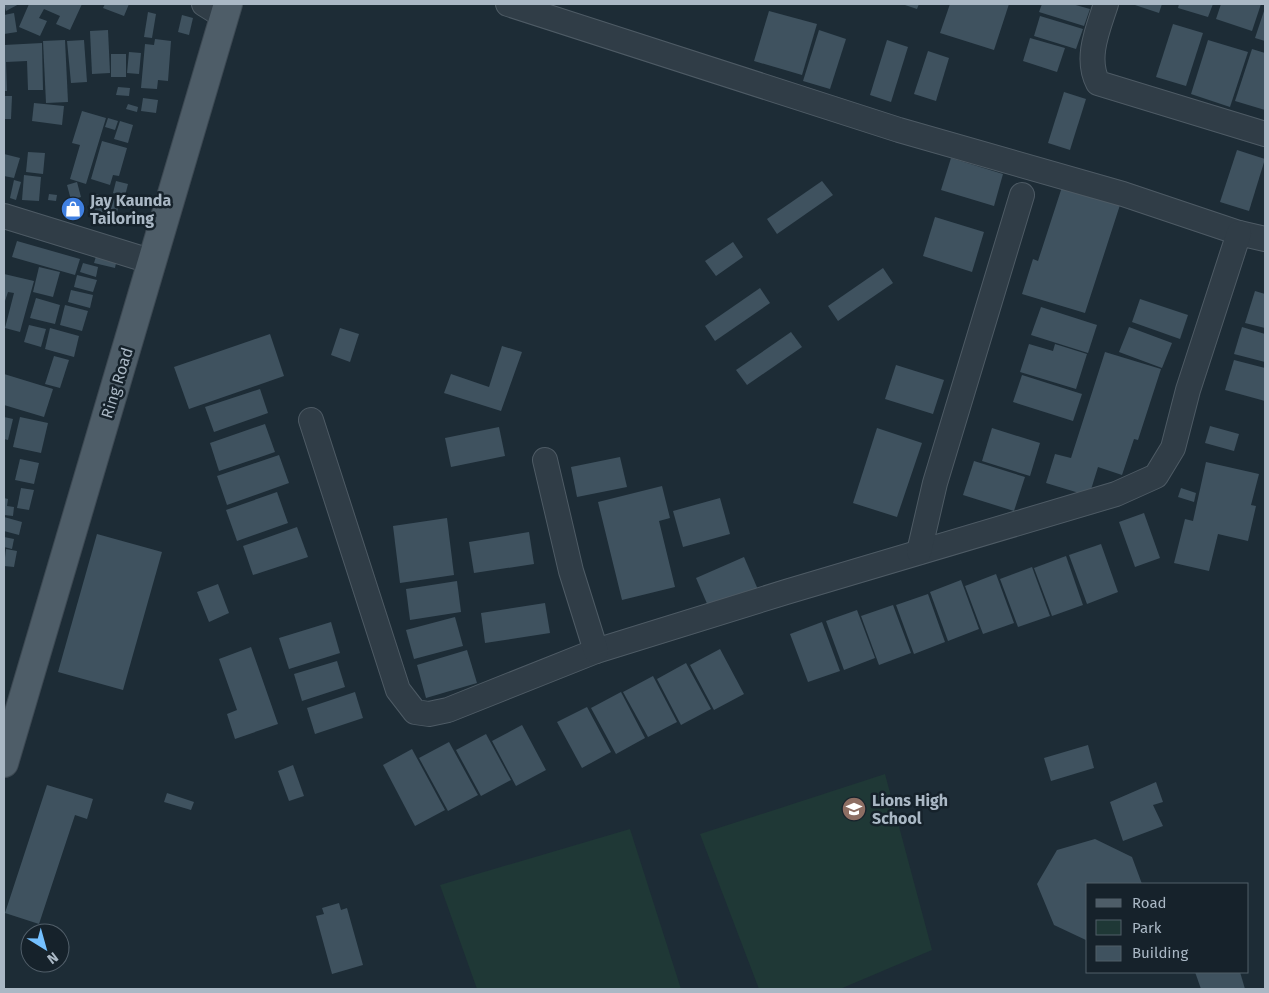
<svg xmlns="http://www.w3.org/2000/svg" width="1269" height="993" font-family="'Fira Sans',sans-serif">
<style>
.park{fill:#1f3836}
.building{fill:#3f525f}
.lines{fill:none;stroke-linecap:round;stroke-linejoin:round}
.minor-casing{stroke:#4e5b65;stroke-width:26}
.major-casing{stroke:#3d4953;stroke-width:30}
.minor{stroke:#303d47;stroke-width:24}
.major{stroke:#4e5d68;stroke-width:28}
.labels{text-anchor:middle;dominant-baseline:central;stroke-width:5;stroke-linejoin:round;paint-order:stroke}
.poi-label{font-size:16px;font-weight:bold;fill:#aab8c5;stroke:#16222b;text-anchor:start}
.street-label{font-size:16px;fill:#aab8c5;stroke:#16222b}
</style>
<rect width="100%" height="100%" fill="#1d2c36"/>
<g class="park">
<polygon points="885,774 932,950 840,989 759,989 700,834"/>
<polygon points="630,829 681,989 477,989 440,885"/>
</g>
<g class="building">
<polygon points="4,4 19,4 6,11"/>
<polygon points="29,4 82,4 70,30 56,24 60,16 44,9 39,18 47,21 40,36 19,27"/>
<polygon points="105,4 129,4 124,16 103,8"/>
<polygon points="902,4 919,4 917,9"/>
<polygon points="950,4 1009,4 994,50 940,33"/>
<polygon points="1042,4 1072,4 1090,9 1084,26 1039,12"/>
<polygon points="1132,4 1162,4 1159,13"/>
<polygon points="1179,4 1213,4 1208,17 1178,8"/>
<polygon points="1221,4 1261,4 1252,31 1216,19"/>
<polygon points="1265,8 1265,41 1255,38"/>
<polygon points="769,11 817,24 802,75 754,61"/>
<polygon points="148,12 156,14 152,38 144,37"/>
<polygon points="14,13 17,32 4,34 4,15"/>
<polygon points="182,15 193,18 189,35 178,32"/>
<polygon points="1040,16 1083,29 1076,49 1034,36"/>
<polygon points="1173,24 1203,33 1186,86 1156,77"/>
<polygon points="108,30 110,73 92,74 90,31"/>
<polygon points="819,30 846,39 830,89 803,81"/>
<polygon points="1030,38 1065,48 1057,72 1023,61"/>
<polygon points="155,39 171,41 168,81 158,80 157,89 141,88 145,44 154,45"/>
<polygon points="65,40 68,102 46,103 43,41"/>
<polygon points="84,40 87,82 71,83 67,41"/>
<polygon points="887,40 908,47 891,102 870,95"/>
<polygon points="1208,40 1248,52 1230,107 1191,94"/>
<polygon points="42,43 43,90 28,90 27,61 6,62 7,91 4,91 4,45"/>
<polygon points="1252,49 1265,53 1265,110 1235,101"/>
<polygon points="928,51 949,58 936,101 914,94"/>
<polygon points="129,52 141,53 139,74 127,73"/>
<rect x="111" y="54" width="15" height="23"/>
<polygon points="118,87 130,88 129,96 116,95"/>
<polygon points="1064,92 1086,99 1070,150 1048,143"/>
<polygon points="4,96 12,96 11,119 4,119"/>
<polygon points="143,98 158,100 156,113 141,111"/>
<polygon points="34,103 64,106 62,125 32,121"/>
<polygon points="128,104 138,107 137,112 126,109"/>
<polygon points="82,111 106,118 86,184 70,179 80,145 72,143"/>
<polygon points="108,118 118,121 115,130 105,127"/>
<polygon points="120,121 133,125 128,143 114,139"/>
<polygon points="102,141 127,148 119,176 113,175 110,185 91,179"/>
<polygon points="1237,150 1265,159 1249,211 1220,202"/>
<polygon points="28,152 45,153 43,174 26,172"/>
<polygon points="4,154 20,158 14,178 4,176"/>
<polygon points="951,158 1003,174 994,206 941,190"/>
<polygon points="24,175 41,177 39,201 22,200"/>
<polygon points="14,180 21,182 16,200 10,198"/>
<polygon points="116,181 128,184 125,196 113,193"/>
<polygon points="822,181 833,195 777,234 767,219"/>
<polygon points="77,182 81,197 71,200 67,185"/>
<polygon points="1062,187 1120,205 1085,313 1022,294 1033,259 1038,261"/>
<polygon points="49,194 57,195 56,201 48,200"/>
<polygon points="96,194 120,201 116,216 92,209"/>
<polygon points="935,217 984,232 972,272 923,256"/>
<polygon points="17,241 80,259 75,275 12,257"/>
<polygon points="733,242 743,257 716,276 705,261"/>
<polygon points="97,253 117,258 115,268 94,263"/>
<polygon points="83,263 98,267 96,277 80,272"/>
<polygon points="39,267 60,272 53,297 33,292"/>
<polygon points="883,268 893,283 838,321 828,306"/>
<polygon points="4,274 34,281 20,332 5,328 14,293 8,292 4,304"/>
<polygon points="77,275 97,280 93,292 74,287"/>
<polygon points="760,288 770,303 715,341 705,326"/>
<polygon points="71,290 93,295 90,308 68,302"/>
<polygon points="1255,291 1265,294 1265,328 1245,323"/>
<polygon points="36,298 60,305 55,324 30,318"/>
<polygon points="1140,299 1188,315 1180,339 1132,322"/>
<polygon points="65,305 88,311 82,331 60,325"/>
<polygon points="1041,307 1097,325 1088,353 1031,335"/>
<polygon points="29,325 46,329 41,347 24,342"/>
<polygon points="1129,327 1172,343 1162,368 1119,352"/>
<polygon points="1242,327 1265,334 1265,362 1234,354"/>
<polygon points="50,328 79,336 74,357 45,349"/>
<polygon points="340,328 359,334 350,362 331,355"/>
<polygon points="791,332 802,347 747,385 736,370"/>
<polygon points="270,334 284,376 189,409 174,367"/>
<polygon points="1029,344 1053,351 1055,344 1087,354 1076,389 1020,372"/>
<polygon points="502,346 522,352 501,411 444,393 451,374 489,387"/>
<polygon points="1105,352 1161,369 1138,440 1134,439 1122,475 1098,467 1089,496 1046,483 1055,454 1071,458"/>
<polygon points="54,356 69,360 60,388 45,384"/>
<polygon points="1234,360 1265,368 1265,401 1225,390"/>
<polygon points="896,365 944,380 933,414 885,399"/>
<polygon points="4,374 53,389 44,417 4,405"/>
<polygon points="1022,375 1082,394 1073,421 1013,402"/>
<polygon points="260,389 268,413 214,432 205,407"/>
<polygon points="4,417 13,419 8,440 4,439"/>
<polygon points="20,417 48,423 41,453 13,447"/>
<polygon points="265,424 275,452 219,471 210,443"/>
<polygon points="1210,426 1239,434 1234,451 1205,443"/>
<polygon points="499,427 505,456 451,467 445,438"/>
<polygon points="877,428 922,443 897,517 853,503"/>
<polygon points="992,428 1040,443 1030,476 982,461"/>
<polygon points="279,455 289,483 227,505 217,476"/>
<polygon points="620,457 627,487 577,497 571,467"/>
<polygon points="20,459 39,463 34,484 15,480"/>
<polygon points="974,461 1025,477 1014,511 963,495"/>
<polygon points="1206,462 1259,474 1251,505 1256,506 1248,541 1218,534 1209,571 1174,563 1185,519 1193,521"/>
<polygon points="662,486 670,518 659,521 675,587 622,600 598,502"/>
<polygon points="21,488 34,490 29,510 17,508"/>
<polygon points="1181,488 1196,493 1194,502 1178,497"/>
<polygon points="277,492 288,523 237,541 226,510"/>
<polygon points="4,498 8,499 7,506 14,507 13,516 4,515"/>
<polygon points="720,498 730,534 683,547 673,511"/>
<polygon points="1144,513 1160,558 1135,567 1119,522"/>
<polygon points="4,517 22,522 19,535 4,531"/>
<polygon points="447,518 454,575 400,583 393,526"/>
<polygon points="297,527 308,557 253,575 243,546"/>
<polygon points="529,532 534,564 474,573 469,542"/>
<polygon points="97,534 162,552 123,690 58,672"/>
<polygon points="4,537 14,539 12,549 4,547"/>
<polygon points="1101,544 1118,592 1087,604 1069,555"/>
<polygon points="6,549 17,551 14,567 4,566"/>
<polygon points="1066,556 1083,605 1052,616 1034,568"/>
<polygon points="744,557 759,592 711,613 696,578"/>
<polygon points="1032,567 1050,616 1018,627 1000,579"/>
<polygon points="996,574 1014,623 983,634 965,586"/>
<polygon points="961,580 979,629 948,641 930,592"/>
<polygon points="457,581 461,612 410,620 406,589"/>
<polygon points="218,584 229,613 209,622 197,592"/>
<polygon points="928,594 945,642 914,654 896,605"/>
<polygon points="545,603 550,633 485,643 481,613"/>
<polygon points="893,605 911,653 879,665 861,616"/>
<polygon points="857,610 875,658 844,670 826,621"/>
<polygon points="455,617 463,646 414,659 406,630"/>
<polygon points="331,622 340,653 289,669 279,638"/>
<polygon points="822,622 840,671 808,682 790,634"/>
<polygon points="251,647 278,724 235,739 227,714 237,710 219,659"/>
<polygon points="720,649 744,694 714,710 690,665"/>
<polygon points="467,650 477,683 426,698 417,665"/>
<polygon points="337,661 345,687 302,701 294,674"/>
<polygon points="686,663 711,709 681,725 657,679"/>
<polygon points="653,676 677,722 648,737 623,692"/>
<polygon points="355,692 363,718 315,734 307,708"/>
<polygon points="621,692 645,738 616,754 591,708"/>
<polygon points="587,707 611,752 582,768 557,722"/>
<polygon points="522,725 546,770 516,786 492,741"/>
<polygon points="486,734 511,780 481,796 456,750"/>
<polygon points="449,742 478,795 448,811 419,758"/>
<polygon points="1088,745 1094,768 1051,781 1044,758"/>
<polygon points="412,749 445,810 415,826 383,765"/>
<polygon points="293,765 304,796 289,801 278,771"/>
<polygon points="1156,782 1163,802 1153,805 1163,826 1123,841 1110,802"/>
<polygon points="47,785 93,799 87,819 75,815 39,924 5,913"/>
<polygon points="167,793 194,802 191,810 164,802"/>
<polygon points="1095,839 1132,857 1142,884 1088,884 1088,941 1054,925 1037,884 1057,850"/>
<polygon points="339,903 341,910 347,908 363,965 332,974 316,916 324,914 322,908"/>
<polygon points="1195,972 1240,972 1245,989 1201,989"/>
</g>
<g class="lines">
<g class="minor-casing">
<g id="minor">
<polyline points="204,4 225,17"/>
<polyline points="508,4 899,130 1123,194 1239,233 1265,239"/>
<path d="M 1106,4 C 1098,29 1085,58 1098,83 L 1265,134"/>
<polyline points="4,216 153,262"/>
<polyline points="311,420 398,690 415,712 429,714 448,710 596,651 786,592 1116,494 1156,476 1173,448 1188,390 1239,233"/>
<polyline points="545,460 571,571 596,651"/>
<polyline points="919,552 935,483 1022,195"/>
</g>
</g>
<g class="major-casing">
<polyline id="major" points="4,763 228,4"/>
</g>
<use href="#minor" class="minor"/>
<use href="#major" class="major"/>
</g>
<defs>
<g id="shop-disc" transform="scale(1.25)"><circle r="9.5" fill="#3f7fe0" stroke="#16222b"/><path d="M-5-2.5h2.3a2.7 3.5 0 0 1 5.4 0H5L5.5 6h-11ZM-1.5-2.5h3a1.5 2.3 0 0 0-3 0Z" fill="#fff"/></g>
<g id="school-disc" transform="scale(1.25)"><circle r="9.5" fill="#8d6e63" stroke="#16222b"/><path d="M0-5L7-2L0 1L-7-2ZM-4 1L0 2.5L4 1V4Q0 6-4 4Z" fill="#fff"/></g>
</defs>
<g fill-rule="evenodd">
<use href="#shop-disc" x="73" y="209"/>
<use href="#school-disc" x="854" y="809"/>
</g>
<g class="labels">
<g class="poi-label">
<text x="90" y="200">Jay Kaunda<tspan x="90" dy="18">Tailoring</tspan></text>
<text x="872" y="800">Lions High<tspan x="872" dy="18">School</tspan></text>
</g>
<g class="street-label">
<text transform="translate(117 383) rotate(-73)">Ring Road</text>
</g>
</g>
<rect width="1269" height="993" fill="none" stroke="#aab8c5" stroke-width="10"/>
<rect x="1086" y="883" width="162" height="90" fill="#16222b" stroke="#515e69"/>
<rect x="1096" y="899" width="25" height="8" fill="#4e5d68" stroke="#515e69"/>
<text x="1132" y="908" font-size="15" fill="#aab8c5">Road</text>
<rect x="1096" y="920" width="25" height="15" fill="#1f3836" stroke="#515e69"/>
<text x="1132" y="933" font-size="15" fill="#aab8c5">Park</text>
<rect x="1096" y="946" width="25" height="15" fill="#3f525f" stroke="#515e69"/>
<text x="1132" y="958" font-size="15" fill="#aab8c5">Building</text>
<g transform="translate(45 948) rotate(143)"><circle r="24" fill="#16222b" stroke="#515e69"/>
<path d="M0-4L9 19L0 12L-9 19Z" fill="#74c0ff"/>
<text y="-8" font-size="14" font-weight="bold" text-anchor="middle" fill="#aab8c5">N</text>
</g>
</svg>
